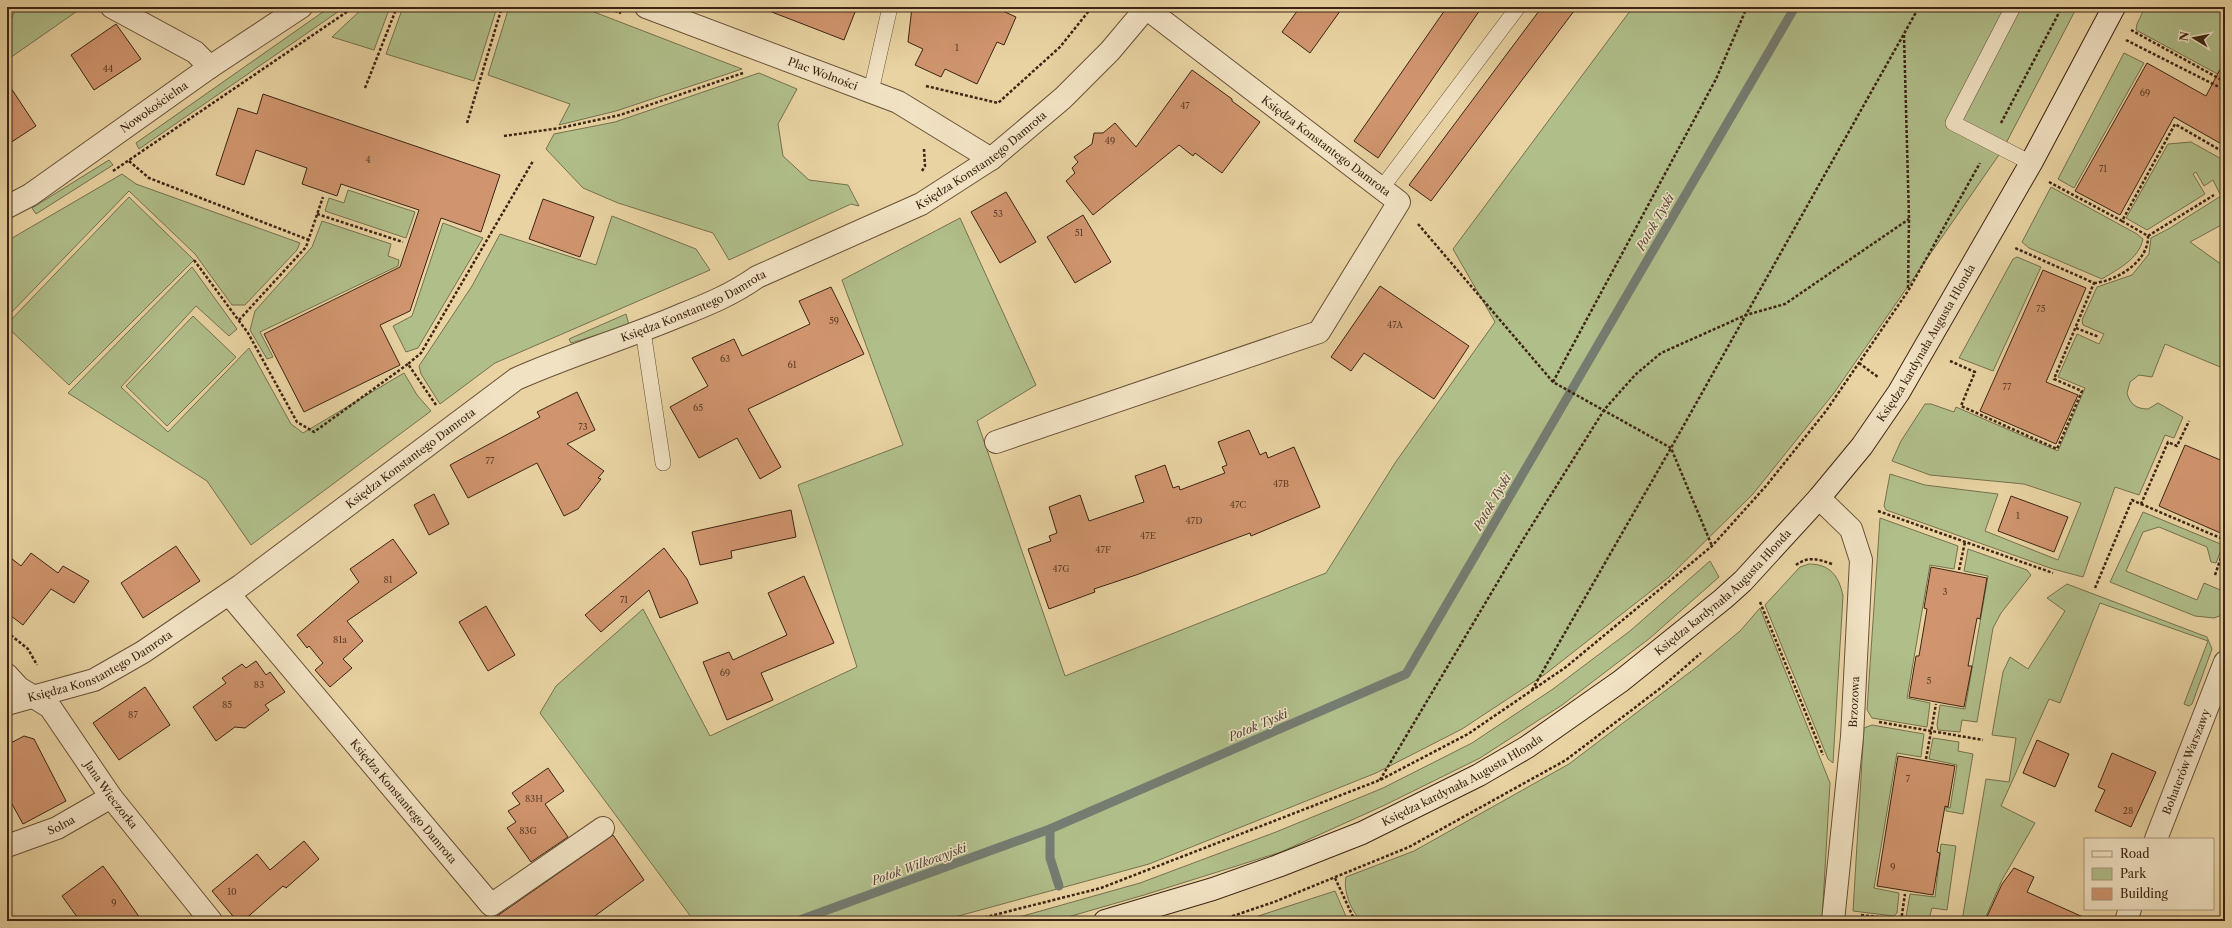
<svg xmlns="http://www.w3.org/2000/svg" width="2232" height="928" font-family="'Libre Caslon Text',serif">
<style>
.green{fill:#b0be8a;stroke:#76714e}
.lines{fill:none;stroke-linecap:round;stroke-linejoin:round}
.stream{stroke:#757c71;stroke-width:9}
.building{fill:#d0956e;stroke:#3d2413}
.lane-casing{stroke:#685037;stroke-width:16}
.street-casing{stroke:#685037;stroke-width:24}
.secondary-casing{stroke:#3d2413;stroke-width:24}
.path{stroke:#3d2413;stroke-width:2.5;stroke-dasharray:3 2;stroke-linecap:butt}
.lane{stroke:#f1e2c3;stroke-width:15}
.street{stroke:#f1e2c3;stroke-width:22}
.secondary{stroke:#f1e2c3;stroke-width:22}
.labels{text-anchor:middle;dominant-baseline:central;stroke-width:3;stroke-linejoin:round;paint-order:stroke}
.number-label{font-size:9px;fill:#62402a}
.street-label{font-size:11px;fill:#3d2413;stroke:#f1e2c3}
.water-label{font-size:12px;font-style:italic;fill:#54483a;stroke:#f1e2c3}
</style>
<rect width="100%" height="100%" fill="#e9d3a2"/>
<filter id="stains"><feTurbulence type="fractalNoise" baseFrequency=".005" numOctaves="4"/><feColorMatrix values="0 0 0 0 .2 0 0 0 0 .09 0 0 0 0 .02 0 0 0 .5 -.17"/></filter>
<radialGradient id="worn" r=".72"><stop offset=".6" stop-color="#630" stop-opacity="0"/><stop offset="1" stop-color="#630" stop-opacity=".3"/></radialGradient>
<g class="green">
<polygon points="17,7 83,7 7,60 7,27"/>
<polygon points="330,7 345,7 139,149 136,143"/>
<polygon points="364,7 390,7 374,50 332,37"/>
<polygon points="403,7 497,7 474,81 386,54"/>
<polygon points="509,7 581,7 742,69 616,111 559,125 570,104 488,75"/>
<polygon points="1633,7 2077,7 2003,149 1834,393 1753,494 1669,577 1544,675 1462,729 1376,773 1149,864 940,921 694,921 540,713 556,686 643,609 710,736 857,667 798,485 903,445 842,280 960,218 1036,385 977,421 1065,676 1326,573 1395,463 1495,322 1453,249"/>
<polygon points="2145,7 2225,7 2225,78 2136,30 2137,24"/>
<polygon points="2124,53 2144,63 2074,188 2058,179"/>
<polygon points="759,73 797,89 778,124 783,156 809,180 848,185 859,206 851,204 729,260 713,233 618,203 583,188 546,149 554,134 615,122"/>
<path d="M 2191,142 L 2225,161 L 2225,223 L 2190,242 L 2225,267 L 2225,369 L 2165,344 L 2152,377 L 2139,375 L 2130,382 L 2127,393 C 2130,404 2136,409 2148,409 L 2158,403 L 2183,417 L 2174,438 L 2165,435 L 2139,495 L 2115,487 L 2083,577 L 2053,569 L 1886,510 L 1884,506 L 1890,474 L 1925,485 L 1998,494 L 1985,531 L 2058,560 L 2081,503 L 2024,484 L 1930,475 L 1892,461 L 1901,441 L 1925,404 L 1931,404 L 1954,412 L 1956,407 L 2058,451 L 2085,388 L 2058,377 L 2077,334 L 2099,344 L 2104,334 L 2083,325 L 2082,320 L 2097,287 L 2132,275 L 2149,254 L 2151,238 L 2170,228 L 2221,196 L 2213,180 L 2204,186 L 2196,172 L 2193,174 L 2205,194 L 2147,230 L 2126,218 L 2168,144 Z"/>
<polygon points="109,160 113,165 36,214 32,208"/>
<polygon points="122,174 136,184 300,243 297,250 245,305 232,305 195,254 129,191 7,317 7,241"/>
<path d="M 2051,187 L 2137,234 L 2143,239 C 2139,259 2118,269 2102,279 L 2029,248 L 2022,242 Z"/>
<polygon points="348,190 415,212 406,238 325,211 329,198 344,203"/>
<polygon points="129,197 194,260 69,385 7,327 7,324"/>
<polygon points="612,216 696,249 710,270 495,363 440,404 421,374 419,366 472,286 500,234 596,265"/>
<polygon points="322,221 391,244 388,256 399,260 398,266 260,332 273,357 267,359 250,330 255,311 312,247"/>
<polygon points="443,223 483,238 418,348 406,352 393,326 412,316"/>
<polygon points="2017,257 2041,267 1993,371 1959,358 2013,259"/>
<polygon points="192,267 237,329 229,336 196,306 121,387 168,432 249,348 291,424 303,433 404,373 417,395 431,411 251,545 207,481 68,393"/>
<polygon points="626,314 629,325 571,343 569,339"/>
<polygon points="193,316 236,357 167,426 126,386"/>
<polygon points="2143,512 2223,545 2216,563 2211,562 2207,547 2159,527 2143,532 2126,571 2197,600 2204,583 2225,592 2225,614 2214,618 2195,616 2110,582"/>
<polygon points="1880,518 1958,546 1954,569 1930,565 1907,698 1930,703 1927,727 1872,718 1867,710"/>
<polygon points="1968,549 2027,570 2031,575 2001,613 1993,628 1977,722 1962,720 1960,732 1938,730 1937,725 1940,705 1965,709 1988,576 1964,571"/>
<polygon points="1710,561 1719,577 1650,638 1562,705 1480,758 1385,805 1281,852 1144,895 1054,921 1005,921 1140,883 1276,832 1383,788 1472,743 1553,689 1630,631"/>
<path d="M 1809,564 C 1830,564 1839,576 1843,596 L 1833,763 L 1828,759 L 1765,605 L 1800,567 Z"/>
<polygon points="2067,584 2207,637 2212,649 2192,704 2189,706 2184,704 2208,641 2100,603 2060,703 2049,699 2001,806 2035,823 2002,880 1984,921 1962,921 1986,779 2009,782 2016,738 1992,735 2003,672 2010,657 2028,669 2065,611 2047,598"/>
<path d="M 1760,608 L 1830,783 L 1822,921 L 1361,921 C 1351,910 1343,892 1346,877 L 1414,851 L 1569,764 L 1698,666 L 1740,631 Z"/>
<polygon points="1872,725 1924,734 1921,757 1897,753 1874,888 1899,893 1897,913 1894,916 1853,911 1864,728"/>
<polygon points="1933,738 1959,742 1958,751 1973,754 1963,814 1946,811 1946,807 1950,808 1957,765 1929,759"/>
<polygon points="1941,844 1956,846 1947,910 1932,908 1929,919 1906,917 1910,894 1935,897"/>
<polygon points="1335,891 1348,921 1243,921"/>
</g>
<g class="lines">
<g class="stream">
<polyline points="1050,829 1050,858 1059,886"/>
<polyline points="797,921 1050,829 1406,674 1795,7"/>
</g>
</g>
<g class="building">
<polygon points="765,7 857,7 844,40 764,9"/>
<polygon points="912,7 994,7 1016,17 1004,45 997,42 977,84 945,69 941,77 915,65 923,49 908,42"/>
<polygon points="1300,7 1343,7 1310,53 1282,32"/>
<polygon points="1447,7 1482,7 1378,158 1354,141"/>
<polygon points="1542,7 1577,7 1431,201 1409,185"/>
<polygon points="116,24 141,59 94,90 71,55"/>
<polygon points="2225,60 2225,146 2174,117 2120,215 2075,191 2147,63 2206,96"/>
<polygon points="1192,70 1232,99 1232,101 1260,122 1222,173 1195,153 1193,156 1179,145 1093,215 1066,181 1075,173 1072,168 1078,162 1074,157 1092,144 1094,133 1103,133 1115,123 1136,147"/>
<polygon points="7,82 36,126 7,145"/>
<polygon points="263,94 500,175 481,232 441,218 410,311 380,325 400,365 304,412 264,334 400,267 419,210 341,184 337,196 302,184 307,168 256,150 244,185 216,175 238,108 257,114"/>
<polygon points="1006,192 1036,242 1000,263 971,212"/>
<polygon points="543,199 594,217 580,257 529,239"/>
<polygon points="1083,215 1111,262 1075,283 1047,237"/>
<polygon points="2043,270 2086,288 2046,382 2078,395 2056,444 1980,411"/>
<polygon points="1380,286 1469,346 1434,399 1364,353 1351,371 1331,357"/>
<polygon points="831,287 864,354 748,409 781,467 760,479 737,438 699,458 670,407 708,386 692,358 734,339 742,356 810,324 799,301"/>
<polygon points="577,392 595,430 567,444 604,471 598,478 601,479 578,509 564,516 537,463 468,498 450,465 540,417 537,412"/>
<polygon points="1249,430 1260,455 1266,452 1268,458 1294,447 1320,507 1251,536 1250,533 1136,575 1094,589 1095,592 1049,609 1028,549 1051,541 1049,536 1057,533 1049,507 1080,495 1089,521 1144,502 1135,476 1152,470 1165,465 1173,488 1179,486 1180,490 1225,473 1222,467 1227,465 1218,442"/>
<polygon points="2185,445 2225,462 2225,535 2159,506"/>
<polygon points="434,494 449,524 429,535 414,505"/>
<polygon points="2011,496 2068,517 2054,552 1998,531"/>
<polygon points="791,510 796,537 731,551 732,558 700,565 692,532"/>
<polygon points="393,539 417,573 347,621 363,641 343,659 352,668 330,687 315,670 323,663 309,646 307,648 297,635 359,582 350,569"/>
<polygon points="176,546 200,581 143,618 121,583"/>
<polygon points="664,548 687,579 698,603 660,618 649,590 601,632 585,615"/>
<polygon points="31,553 58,573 63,566 89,581 74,603 51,589 23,625 7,613 7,555 21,566"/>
<polygon points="1931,567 1987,578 1980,619 1977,618 1968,666 1972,666 1964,707 1909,697 1916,656 1919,656 1927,609 1924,608"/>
<polygon points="804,576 834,643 761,673 773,700 727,720 703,662 729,652 733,660 787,635 768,593"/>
<polygon points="486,606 515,655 488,671 459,622"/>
<polygon points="256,661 266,675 270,672 285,692 265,705 269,710 245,728 235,727 216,741 193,707 226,683 222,678 242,664 246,668"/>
<polygon points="145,687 170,725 119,760 93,723"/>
<polygon points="24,736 34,739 66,801 23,824 7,795 7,745"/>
<polygon points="2037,740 2069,754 2055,787 2023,773"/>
<polygon points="2112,753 2156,772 2131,827 2095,811 2105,790 2098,787"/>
<polygon points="1898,756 1955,766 1948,807 1945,806 1937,852 1940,853 1933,895 1877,886"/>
<polygon points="548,768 564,791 545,804 568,837 531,862 507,828 516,822 508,811 520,804 512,793"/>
<polygon points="613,835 644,880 588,921 490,921"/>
<polygon points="304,841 319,859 286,888 283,886 243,921 237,921 212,891 257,854 270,870"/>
<polygon points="103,866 117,885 142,921 80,921 62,896"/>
<polygon points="2014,868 2034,877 2027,892 2092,921 1985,921 2002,884"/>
</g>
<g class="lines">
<g class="lane-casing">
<g id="lane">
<polyline points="2013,7 1953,123 2031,163"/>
<polyline points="871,91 890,7"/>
<polyline points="1381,189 1518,7"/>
<polyline points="643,331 663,463"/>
</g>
</g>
<g class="street-casing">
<g id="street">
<polyline points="112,7 195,52 210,67"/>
<path id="s1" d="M 646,7 L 898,102 L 991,159"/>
<path id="s2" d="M 7,207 L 30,195 L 210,67 L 301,7"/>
<polyline points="996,442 1319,332 1399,202 1146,8"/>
<polyline points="1819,498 1851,529 1861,560 1852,737 1833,921"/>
<path id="s3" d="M 229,594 L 491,905 L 603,828"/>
<path id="s4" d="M 7,675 L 19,688 L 50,707 L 111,797 L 211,921"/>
<path id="s5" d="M 7,704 L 94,680 L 143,652 L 240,586 L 516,379 C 570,355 627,338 681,315 C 709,304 733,294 757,277 L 921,204 L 991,159 L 1063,98 L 1110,51 L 1147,7"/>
<path id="s6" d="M 2156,839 L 2225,662"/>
<path id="s7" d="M 7,846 L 57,828 L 111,797"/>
<polyline points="2126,921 2130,909"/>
</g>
</g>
<g class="secondary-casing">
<g id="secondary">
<path id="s8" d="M 1105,921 L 1213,889 L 1278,866 L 1362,833 L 1479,775 L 1527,747 L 1621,681 L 1723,599 L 1743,581 L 1819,498 L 1862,446 L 1899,392 L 2031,163 L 2114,7"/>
</g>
</g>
<g class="path">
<polyline points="605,7 621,13"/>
<polyline points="2131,30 2220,79 2222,88"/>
<polyline points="1904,35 1909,219 1908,289"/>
<polyline points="2126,40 2225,90"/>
<polyline points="926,86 998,103 1060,47 1092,7"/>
<polyline points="365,88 397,7"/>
<polyline points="467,123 502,7"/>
<polyline points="2001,123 2062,7"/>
<polyline points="504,136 560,128 620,115 743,73"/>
<polyline points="129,161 149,178 309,240"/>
<polyline points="113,171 354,7"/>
<polyline points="922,171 925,166 924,149"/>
<polyline points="2049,182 2122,221 2175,124 2225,153"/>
<polyline points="317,214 403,242"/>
<polyline points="2122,221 2148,236 2214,195"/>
<polyline points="1418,224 1553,382 1671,448 1712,546"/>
<polyline points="194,260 248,333 297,422 314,432 408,364"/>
<path d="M 2094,283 C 2117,281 2149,261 2148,236"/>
<polyline points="239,320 306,247 323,197"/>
<polyline points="2076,328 2099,337"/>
<polyline points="1950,361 1975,372 1961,406 2057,449 2082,391 2054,379 2094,283 2015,248"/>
<polyline points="1859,363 1878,377"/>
<polyline points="1553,382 1716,79 1747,7"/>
<polyline points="436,405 408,364 421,353 533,161"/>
<polyline points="2141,504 2225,540"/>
<polyline points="1878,511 2053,573"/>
<path d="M 1796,565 C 1808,556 1818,559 1832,564"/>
<polyline points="1959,570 1965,542"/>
<polyline points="2215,575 2225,546"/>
<polyline points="2095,588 2132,500 2141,504 2168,442 2177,446 2189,421"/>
<polyline points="1760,602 1823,755"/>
<polyline points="7,632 28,649 37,665"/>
<polyline points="2221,636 2225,626"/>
<polyline points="1532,690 1671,448 1919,7"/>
<polyline points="1879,722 1983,740"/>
<polyline points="1926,759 1936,704"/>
<polyline points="1380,780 1524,538 1604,410 1635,375 1661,353 1746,315 1785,304 1909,219"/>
<polyline points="1335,878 1355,921"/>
<polyline points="1861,915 1909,921"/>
<polyline points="970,921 1101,888 1380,780 1468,734 1566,667 1712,546 1766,486 1826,411 1908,291 1980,163"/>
<polyline points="1218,921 1274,902 1409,847 1566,760 1662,687 1701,653"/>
<polyline points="1901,921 1905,894"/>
</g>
<use href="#lane" class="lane"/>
<use href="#street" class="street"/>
<use href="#secondary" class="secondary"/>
</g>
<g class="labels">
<g class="number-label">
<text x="957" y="47">1</text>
<text x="108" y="68">44</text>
<text x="2145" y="92">69</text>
<text x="1185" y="105">47</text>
<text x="1110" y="140">49</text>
<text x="368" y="159">4</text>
<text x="2103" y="168">71</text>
<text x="998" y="213">53</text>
<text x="1079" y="232">51</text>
<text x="2041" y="308">75</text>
<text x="834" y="320">59</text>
<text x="1395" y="324">47A</text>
<text x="725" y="358">63</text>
<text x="792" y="364">61</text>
<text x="2007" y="386">77</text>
<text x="698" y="407">65</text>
<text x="583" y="426">73</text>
<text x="490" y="460">77</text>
<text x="1281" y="483">47B</text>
<text x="1238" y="504">47C</text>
<text x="2018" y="515">1</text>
<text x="1194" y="520">47D</text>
<text x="1148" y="535">47E</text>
<text x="1103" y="549">47F</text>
<text x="1061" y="568">47G</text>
<text x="388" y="579">81</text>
<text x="1945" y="591">3</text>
<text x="624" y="599">71</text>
<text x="340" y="639">81a</text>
<text x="725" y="672">69</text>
<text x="1929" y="680">5</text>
<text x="259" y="684">83</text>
<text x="227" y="704">85</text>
<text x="133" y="714">87</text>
<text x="1908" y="778">7</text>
<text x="534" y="798">83H</text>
<text x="2128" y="810">28</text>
<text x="528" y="830">83G</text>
<text x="1893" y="866">9</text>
<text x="232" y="891">10</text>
<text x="114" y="902">9</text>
</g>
<g class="street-label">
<text stroke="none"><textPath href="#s1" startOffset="189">Plac Wolności</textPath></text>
<text stroke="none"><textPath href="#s2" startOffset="178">Nowokościelna</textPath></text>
<text transform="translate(1326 146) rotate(37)">Księdza Konstantego Damrota</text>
<text stroke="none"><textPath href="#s5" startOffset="1125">Księdza Konstantego Damrota</textPath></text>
<text stroke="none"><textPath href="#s5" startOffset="801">Księdza Konstantego Damrota</textPath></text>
<text stroke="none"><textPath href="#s8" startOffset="1032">Księdza kardynała Augusta Hlonda</textPath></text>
<text stroke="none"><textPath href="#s5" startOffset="477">Księdza Konstantego Damrota</textPath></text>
<text stroke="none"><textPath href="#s8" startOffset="708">Księdza kardynała Augusta Hlonda</textPath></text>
<text stroke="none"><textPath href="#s5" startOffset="101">Księdza Konstantego Damrota</textPath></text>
<text transform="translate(1854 702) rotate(-87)">Brzozowa</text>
<text stroke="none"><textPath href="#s6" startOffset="83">Bohaterów Warszawy</textPath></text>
<text stroke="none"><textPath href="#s8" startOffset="385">Księdza kardynała Augusta Hlonda</textPath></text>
<text stroke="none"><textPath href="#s4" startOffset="161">Jana Wieczorka</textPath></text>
<text stroke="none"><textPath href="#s3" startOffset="271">Księdza Konstantego Damrota</textPath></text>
<text stroke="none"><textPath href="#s7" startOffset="58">Solna</textPath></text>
</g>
<g class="water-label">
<text transform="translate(1655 222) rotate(-60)">Potok Tyski</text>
<text transform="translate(1492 502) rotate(-60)">Potok Tyski</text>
<text transform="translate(1258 725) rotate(-23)">Potok Tyski</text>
<text transform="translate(919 864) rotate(-20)">Potok Wilkowyjski</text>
</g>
</g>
<rect width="2232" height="928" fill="none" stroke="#e9d3a2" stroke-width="24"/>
<rect x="8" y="8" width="2216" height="912" fill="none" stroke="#3d2413" stroke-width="2"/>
<rect x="12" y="12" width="2208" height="904" fill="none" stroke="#3d2413"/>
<rect x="2084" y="838" width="130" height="72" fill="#f1e2c3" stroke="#a9967d"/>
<rect x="2092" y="851" width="20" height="6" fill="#f1e2c3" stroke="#a9967d"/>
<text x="2120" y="858" font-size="12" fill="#3d2413">Road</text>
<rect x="2092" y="868" width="20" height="12" fill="#b0be8a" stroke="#a9967d"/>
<text x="2120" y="878" font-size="12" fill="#3d2413">Park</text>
<rect x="2092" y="888" width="20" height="12" fill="#d0956e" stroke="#a9967d"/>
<text x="2120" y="898" font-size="12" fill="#3d2413">Building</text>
<g transform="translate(2194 38) rotate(280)" stroke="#f1e2c3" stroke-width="3" paint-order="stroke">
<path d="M0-3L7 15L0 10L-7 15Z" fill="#3d2413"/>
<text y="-6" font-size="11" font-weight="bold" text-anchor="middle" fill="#3d2413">N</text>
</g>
<rect width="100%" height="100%" filter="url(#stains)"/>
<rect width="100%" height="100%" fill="url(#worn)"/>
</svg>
